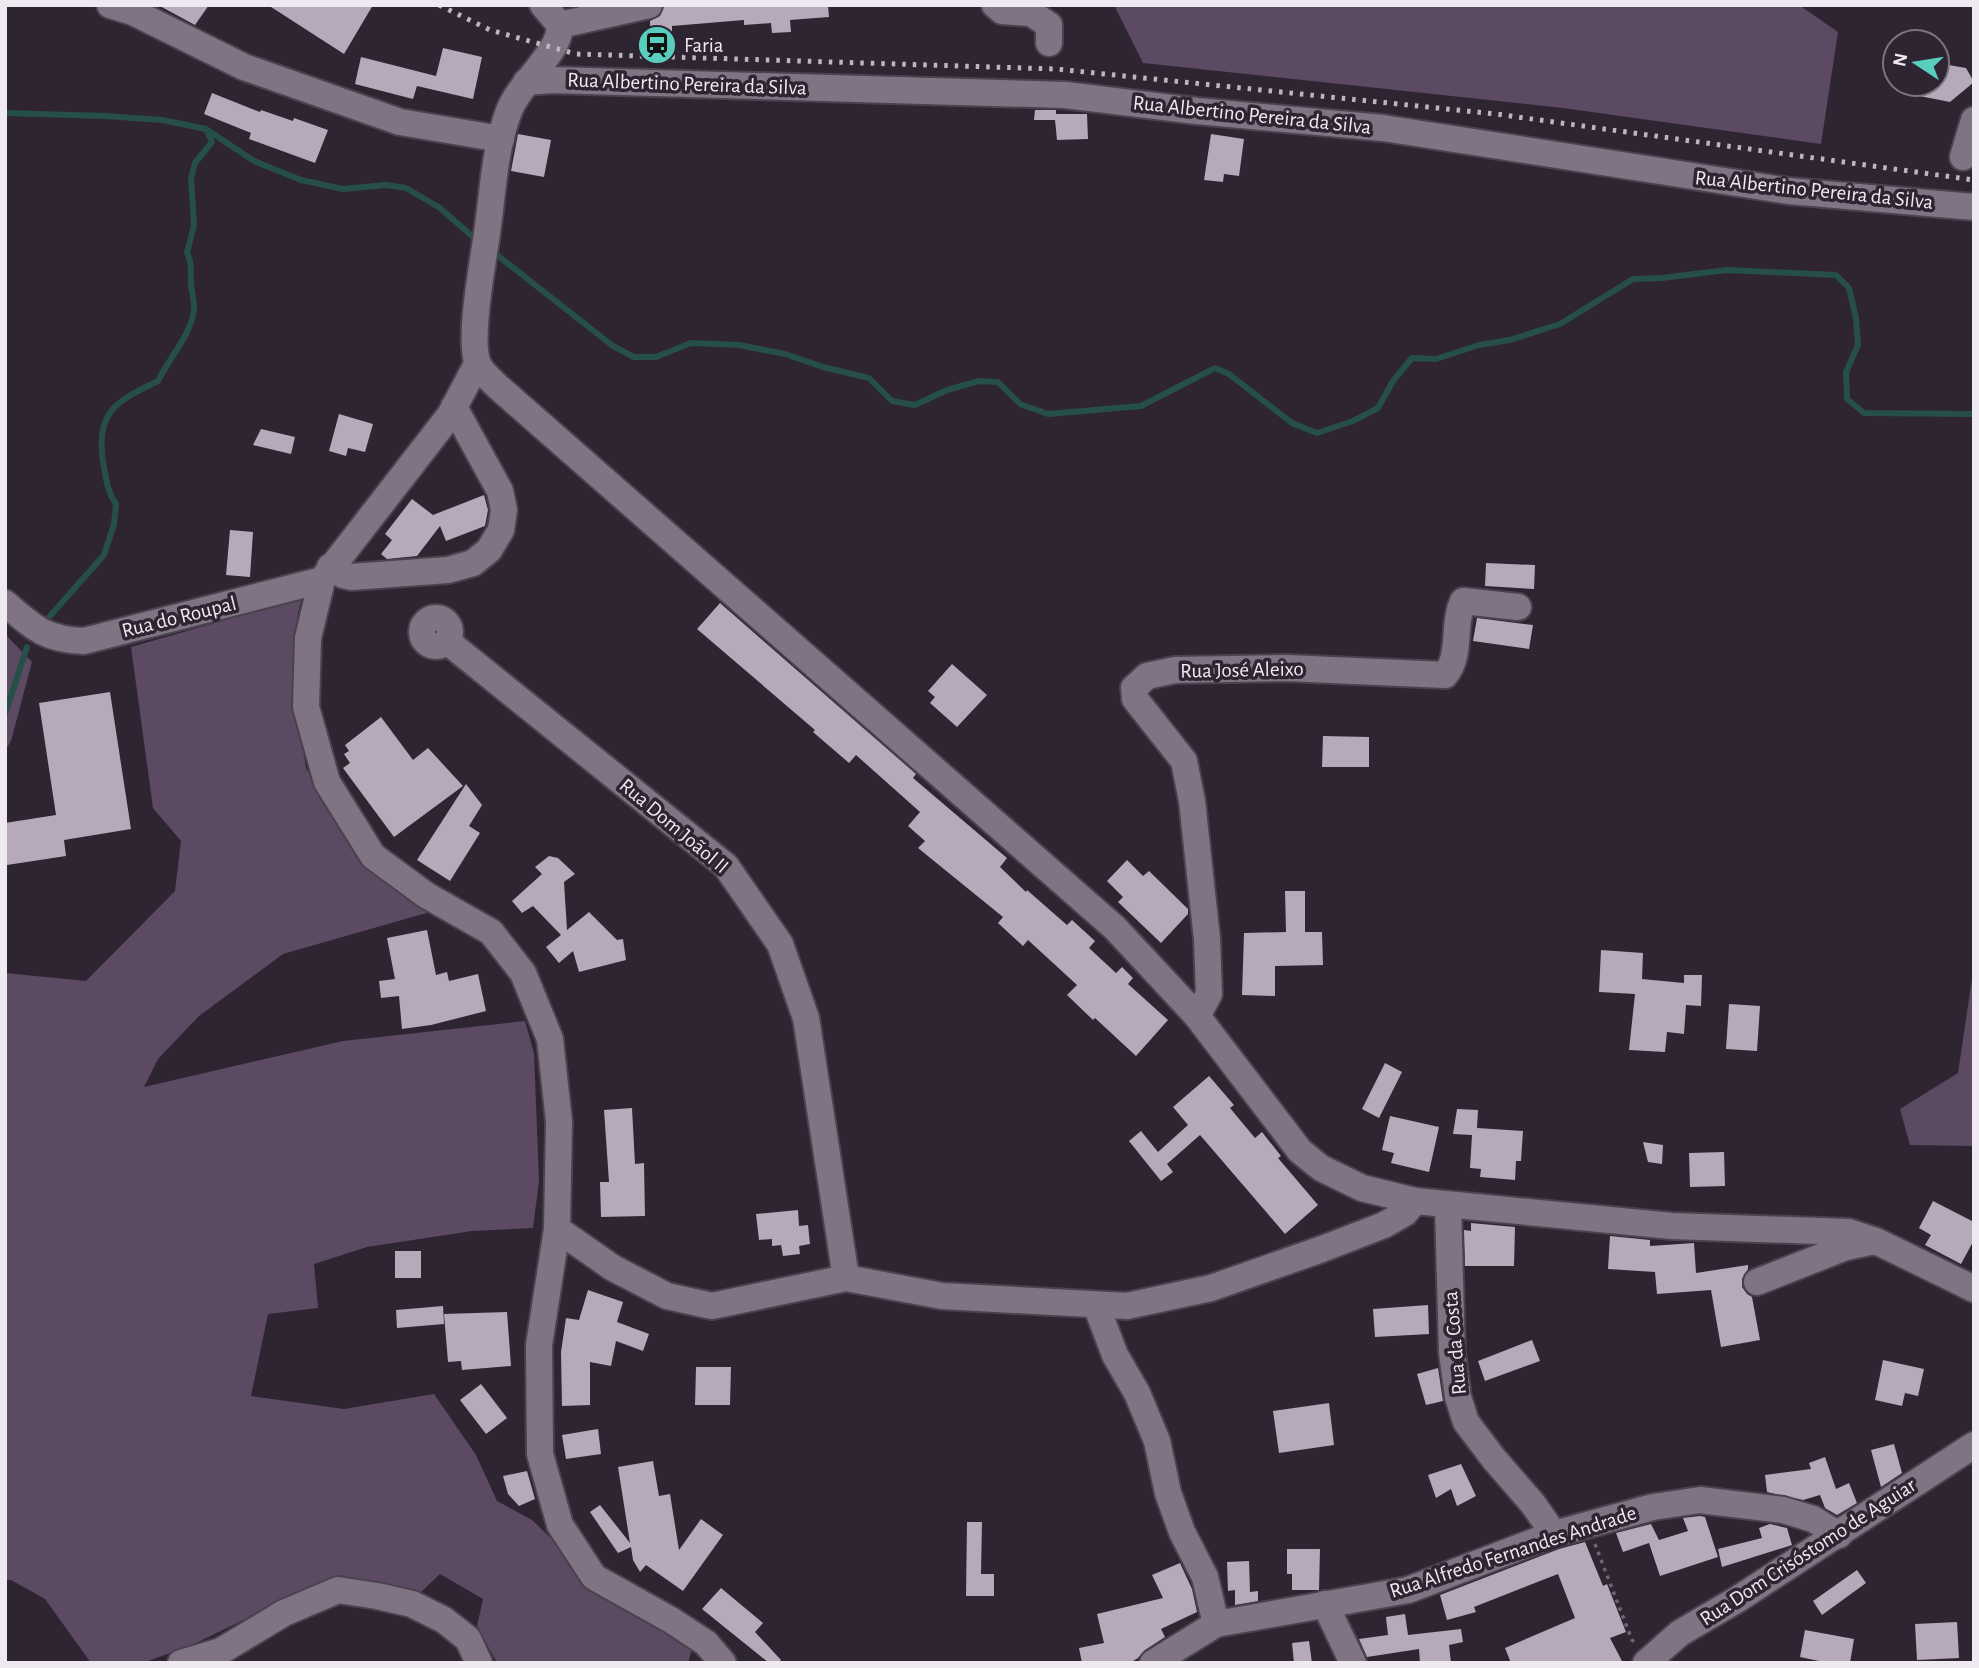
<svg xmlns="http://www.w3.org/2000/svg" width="1979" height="1668" font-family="'Alegreya Sans',sans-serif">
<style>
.green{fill:#5b4a62}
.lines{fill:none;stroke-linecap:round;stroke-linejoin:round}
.stream{stroke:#264f49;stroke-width:6}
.building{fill:#b5a9ba}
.minor-casing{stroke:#4a424e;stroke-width:30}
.path{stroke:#6e6571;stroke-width:3.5;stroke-dasharray:3.5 5;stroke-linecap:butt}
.minor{stroke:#807484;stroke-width:26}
.rail{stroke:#bdb6c0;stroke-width:5;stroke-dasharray:3.5 7;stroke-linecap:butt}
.labels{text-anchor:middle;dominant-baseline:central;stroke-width:7;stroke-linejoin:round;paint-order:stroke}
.poi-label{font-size:21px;fill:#efe9f2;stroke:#2e2432;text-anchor:start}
.street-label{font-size:21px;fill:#efe9f2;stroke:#2e2432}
</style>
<rect width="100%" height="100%" fill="#2e2432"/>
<g class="green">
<polygon points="1114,5 1799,5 1838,32 1821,144 1563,108 1143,63"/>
<polygon points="303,592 298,613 296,664 298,717 306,768 337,819 430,912 283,954 199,1016 158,1059 144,1087 343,1041 525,1021 534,1053 539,1181 533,1228 472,1231 367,1247 314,1264 318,1308 268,1314 251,1396 344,1409 434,1394 476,1455 497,1501 532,1520 555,1542 580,1575 694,1642 688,1663 497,1663 477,1626 483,1599 440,1574 421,1592 352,1579 309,1588 194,1644 143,1663 91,1663 45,1599 11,1580 5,1580 5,973 86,981 175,891 181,841 153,808 131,647 239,616"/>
<polygon points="5,634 32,662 11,741 5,751"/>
<polygon points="1973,972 1974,1146 1910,1145 1900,1109 1958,1073"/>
</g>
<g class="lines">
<g class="stream">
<polyline points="5,113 105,116 162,120 206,129 254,161 301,180 343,189 386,185 406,188 440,208 480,243"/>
<polyline points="492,251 613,346 634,357 656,357 691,343 739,345 785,354 823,367 869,378 892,401 915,405 947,390 979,381 998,382 1020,404 1048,414 1141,406 1215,368 1229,374 1292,423 1317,433 1353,421 1378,408 1393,381 1412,358 1436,359 1479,345 1510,340 1560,324 1633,279 1662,278 1727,270 1836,275 1849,288 1856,318 1858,345 1846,372 1847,399 1864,413 1974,414"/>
<path d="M 43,624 L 104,555 L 114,524 L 116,504 C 107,491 106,478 103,462 C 95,411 117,401 158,381 C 168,359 194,332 194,307 C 194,300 192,292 191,285 C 190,273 193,264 187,253 L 194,225 L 191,178 L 195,163 L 212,142 L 207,131"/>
<polyline points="5,714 27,647"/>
</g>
</g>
<g class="building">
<polygon points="158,5 209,5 195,25"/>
<polygon points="268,5 373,5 344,54"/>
<polygon points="664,5 828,5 829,17 790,20 791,32 772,33 771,23 744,25 744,20 672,26 672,50 651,49 650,21 660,16"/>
<polygon points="443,48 482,57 473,99 417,86 413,99 355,84 361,57 436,76"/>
<polygon points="1937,63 1966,68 1974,82 1950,102 1899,92 1899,84 1937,84"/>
<polygon points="212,93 260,112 261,110 293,121 294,118 328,130 315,163 249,139 251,133 204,114"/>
<polygon points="1035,110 1056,110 1056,114 1087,114 1088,139 1057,140 1055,120 1034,120"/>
<polygon points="518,134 551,140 544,177 511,171"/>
<polygon points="1211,134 1244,139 1239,176 1224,174 1223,182 1204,180"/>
<polygon points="339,414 373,424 365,452 348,448 346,456 329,451"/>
<polygon points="261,429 295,437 291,454 253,445"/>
<polygon points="484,495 488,510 485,526 446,541 440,526 417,556 387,559 381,554 392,540 385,534 412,499 433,515"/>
<polygon points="230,530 253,532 250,577 226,575"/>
<polygon points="1486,563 1535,565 1534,589 1485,586"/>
<polygon points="720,603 916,774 913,778 1007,858 1000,867 1026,892 1027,890 1067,925 1072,920 1095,941 1089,948 1116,973 1122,967 1133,978 1128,984 1168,1020 1136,1056 1095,1018 1093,1020 1067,995 1077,985 1028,940 1023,946 998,923 1003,917 918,848 925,841 908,826 920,812 856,755 849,763 813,732 815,730 697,629"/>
<polygon points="1477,618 1533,625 1529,649 1473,641"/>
<polygon points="952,664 987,695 957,727 930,703 935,697 928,691"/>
<polygon points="110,692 131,829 64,840 66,856 7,865 5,823 56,815 39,703"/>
<polygon points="381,717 413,760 428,748 463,786 394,837 343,768 350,763 344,754 349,751 345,745"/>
<polygon points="1323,736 1369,737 1369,767 1322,767"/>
<polygon points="466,784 482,805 469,826 480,833 450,881 417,860"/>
<polygon points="549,856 558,858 575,874 564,882 567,930 589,912 617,940 623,939 626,960 579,972 573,951 559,963 546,947 561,935 533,906 522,913 512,901 542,874 535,867"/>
<polygon points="1127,860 1143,876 1149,871 1188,909 1188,914 1161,943 1118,902 1123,897 1107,881"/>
<polygon points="1285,891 1305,891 1305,932 1322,932 1323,965 1275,966 1275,996 1242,995 1244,933 1286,932"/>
<polygon points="427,930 436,975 447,972 449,981 478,974 486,1011 431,1025 402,1029 399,996 381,998 379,981 395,979 387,938"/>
<polygon points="1601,950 1643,953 1642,979 1684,983 1684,975 1702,975 1701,1006 1686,1005 1684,1034 1667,1032 1665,1052 1629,1050 1635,994 1599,992"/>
<polygon points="1729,1004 1760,1006 1757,1051 1726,1049"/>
<polygon points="1385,1063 1402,1072 1379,1118 1362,1109"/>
<polygon points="1209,1076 1234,1105 1230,1108 1255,1138 1262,1132 1281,1156 1278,1158 1318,1205 1285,1234 1200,1135 1167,1164 1173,1172 1161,1181 1129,1141 1141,1131 1158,1152 1188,1125 1173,1107"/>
<polygon points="632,1108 635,1164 644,1163 645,1216 601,1217 600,1182 609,1182 604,1110"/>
<polygon points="1457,1109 1478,1110 1477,1128 1523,1131 1521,1161 1516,1161 1515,1180 1480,1177 1481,1169 1470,1168 1472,1135 1453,1134"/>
<polygon points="1390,1116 1439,1127 1429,1172 1391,1163 1394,1153 1382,1150"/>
<polygon points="1643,1142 1663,1145 1662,1164 1648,1162"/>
<polygon points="1724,1152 1725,1186 1690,1187 1689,1153"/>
<polygon points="1933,1201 1974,1222 1974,1240 1961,1264 1925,1245 1931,1235 1919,1228"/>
<polygon points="798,1210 799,1226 808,1225 810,1244 799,1246 800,1254 783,1256 781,1245 772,1246 772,1239 759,1240 756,1214"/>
<polygon points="1471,1223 1515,1227 1514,1266 1465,1266 1464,1230 1471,1231"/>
<polygon points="1610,1236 1650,1240 1650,1246 1694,1243 1696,1273 1748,1265 1748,1269 1742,1279 1742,1287 1747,1294 1752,1297 1760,1340 1721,1347 1711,1290 1657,1294 1655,1272 1608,1269"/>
<rect x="395" y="1251" width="26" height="27"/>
<polygon points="588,1290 623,1302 617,1322 649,1334 643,1351 616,1341 611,1366 590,1362 590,1405 562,1406 561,1352 566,1318 579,1320"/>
<polygon points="1428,1305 1429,1334 1375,1337 1373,1309"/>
<polygon points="443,1306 444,1324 397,1328 396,1310"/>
<polygon points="507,1312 511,1366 462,1370 461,1361 448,1362 444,1314"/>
<polygon points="1532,1340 1540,1361 1485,1381 1478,1361"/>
<polygon points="1883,1360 1924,1369 1918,1396 1905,1393 1902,1406 1875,1400"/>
<polygon points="696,1367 731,1367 730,1405 695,1405"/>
<polygon points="1438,1368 1443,1401 1426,1405 1417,1374"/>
<polygon points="481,1384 507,1418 486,1434 460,1400"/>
<polygon points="1329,1403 1334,1445 1279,1453 1273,1411"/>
<polygon points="598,1429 601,1454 566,1459 562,1435"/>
<polygon points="1894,1444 1902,1473 1881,1487 1871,1450"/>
<polygon points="1825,1457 1836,1489 1849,1483 1857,1503 1837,1515 1825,1508 1820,1495 1803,1500 1767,1492 1765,1475 1811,1469 1809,1463"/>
<polygon points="653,1461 659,1496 670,1494 679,1550 701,1519 723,1535 683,1591 646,1565 640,1572 633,1560 631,1547 618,1553 590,1512 600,1505 630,1543 618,1467"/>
<polygon points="1461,1464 1476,1496 1457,1506 1451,1489 1436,1498 1428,1475"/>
<polygon points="527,1471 535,1499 519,1506 508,1494 503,1476"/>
<polygon points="1700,1516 1705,1517 1718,1557 1660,1576 1649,1543 1623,1552 1616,1533 1651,1524 1659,1540 1688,1531 1683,1518"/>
<polygon points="967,1522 982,1522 981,1574 994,1574 994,1596 966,1596"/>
<polygon points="1770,1524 1787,1528 1792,1545 1722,1567 1718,1549 1762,1538 1759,1528"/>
<polygon points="1585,1542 1603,1586 1607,1584 1626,1632 1610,1638 1623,1663 1511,1663 1505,1648 1575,1618 1558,1574 1474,1607 1476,1612 1447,1620 1440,1595 1559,1549"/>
<polygon points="1287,1549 1320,1549 1319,1590 1292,1590 1292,1574 1287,1574"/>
<polygon points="1249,1561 1250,1592 1258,1591 1258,1601 1235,1605 1235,1590 1228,1591 1227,1562"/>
<polygon points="1180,1563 1192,1589 1197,1612 1161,1629 1165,1637 1145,1650 1138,1658 1130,1663 1082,1663 1079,1648 1104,1643 1097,1614 1163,1598 1152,1575"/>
<polygon points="1857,1570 1866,1583 1822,1615 1813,1601"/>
<polygon points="721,1588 763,1623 755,1632 781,1660 779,1663 769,1663 702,1609"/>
<polygon points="1405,1614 1408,1635 1461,1629 1463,1642 1449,1645 1451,1663 1420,1663 1419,1649 1367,1657 1359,1639 1388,1635 1386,1617"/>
<polygon points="1957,1622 1959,1658 1917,1660 1915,1624"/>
<polygon points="1805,1630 1854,1639 1850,1663 1828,1663 1800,1657"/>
<polygon points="1309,1641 1312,1663 1294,1663 1292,1643"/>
</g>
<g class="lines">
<g class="minor-casing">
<g id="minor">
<polyline points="110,5 133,12 244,67 400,122 501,139"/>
<polyline points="543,5 560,25"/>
<polyline points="995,5 1002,11 1031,13 1049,25 1049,43"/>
<path d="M 560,25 C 561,52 519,83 509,111 C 494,150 493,193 487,233 C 483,262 469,335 477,361 C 479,370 490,379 497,386 L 1115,928 L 1197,1016 L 1300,1151 L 1321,1168 L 1362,1188 L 1415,1201 L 1672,1226 L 1849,1232 L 1876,1241 L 1974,1289"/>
<polyline points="560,25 649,5"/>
<polyline points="526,82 553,80 1065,95 1197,111 1383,128 1789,191 1974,207"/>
<polyline points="1963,157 1974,120"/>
<polyline points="477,364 450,415 322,580 308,638 306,707 327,782 373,856 426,895 491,932 523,973 550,1039 559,1122 557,1229 539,1345 540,1454 560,1525 594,1577 671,1620 706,1643 723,1663"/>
<polyline points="330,567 343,575 351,577 448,570 473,563 489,550 501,530 504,510 500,491 454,407"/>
<path d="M 5,603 C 34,628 44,639 84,641 L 322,580"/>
<circle cx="436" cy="632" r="14"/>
<polyline points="448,642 726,866 780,944 806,1018 846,1278"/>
<path d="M 1197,1016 L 1209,994 L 1207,939 L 1192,801 L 1184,761 L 1135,699 L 1134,688 L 1147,676 L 1175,670 L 1287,668 L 1445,675 C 1462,655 1452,625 1463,601 L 1518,607"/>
<polyline points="1448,1205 1452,1353 1458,1397 1466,1422 1494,1459 1533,1504 1554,1534"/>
<polyline points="557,1229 613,1268 667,1296 712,1306 846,1278 942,1296 1127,1306 1211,1288 1322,1249 1384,1225 1405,1213 1415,1201"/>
<polyline points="1757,1282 1846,1247 1875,1241"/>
<polyline points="1096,1305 1115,1355 1137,1393 1157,1441 1168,1493 1182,1532 1205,1577 1216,1624"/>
<polyline points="1325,1604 1353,1663"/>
<polyline points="181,1663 221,1651 284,1613 338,1590 377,1596 412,1604 444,1620 468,1639 479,1663"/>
<polyline points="1153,1663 1216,1624 1408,1590 1554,1534 1653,1507 1700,1500 1783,1510 1813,1519 1839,1535"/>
<polyline points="1646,1663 1680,1633 1738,1599 1974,1445"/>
</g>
</g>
<polyline class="path" points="1595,1544 1632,1640 1635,1643"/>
<use href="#minor" class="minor"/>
<polyline class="rail" points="439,5 490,30 576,54 1056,69 1496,114 1974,180"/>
</g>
<defs>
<g id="station-disc" transform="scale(2.0125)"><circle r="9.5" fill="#59cebf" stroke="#2e2432"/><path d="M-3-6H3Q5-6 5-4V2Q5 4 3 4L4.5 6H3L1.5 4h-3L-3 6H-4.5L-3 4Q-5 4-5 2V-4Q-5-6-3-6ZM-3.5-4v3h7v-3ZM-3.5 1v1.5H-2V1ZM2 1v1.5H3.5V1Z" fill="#111"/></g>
</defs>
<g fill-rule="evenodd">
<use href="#station-disc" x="657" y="45"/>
</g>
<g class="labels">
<g class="poi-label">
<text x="684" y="45">Faria</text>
</g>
<g class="street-label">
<text transform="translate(687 84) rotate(2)">Rua Albertino Pereira da Silva</text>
<text transform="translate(1252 115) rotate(6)">Rua Albertino Pereira da Silva</text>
<text transform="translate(1814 190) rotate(6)">Rua Albertino Pereira da Silva</text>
<text transform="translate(179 617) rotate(-14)">Rua do Roupal</text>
<text transform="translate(1242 670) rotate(-1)">Rua José Aleixo</text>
<text transform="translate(674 826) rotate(40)">Rua Dom Joãol II</text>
<text transform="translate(1455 1343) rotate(-95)">Rua da Costa</text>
<text transform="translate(1513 1552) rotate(-18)">Rua Alfredo Fernandes Andrade</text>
<text transform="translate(1808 1552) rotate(-33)">Rua Dom Crisóstomo de Aguiar</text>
</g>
</g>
<rect width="1979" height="1668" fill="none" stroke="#efe9f2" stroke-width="14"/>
<g transform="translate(1916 63) rotate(282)"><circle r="33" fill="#2e2432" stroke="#7b737f" stroke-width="2"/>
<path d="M0-5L12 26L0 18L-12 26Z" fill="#59cebf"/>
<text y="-10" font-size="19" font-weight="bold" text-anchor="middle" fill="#efe9f2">N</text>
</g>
</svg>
